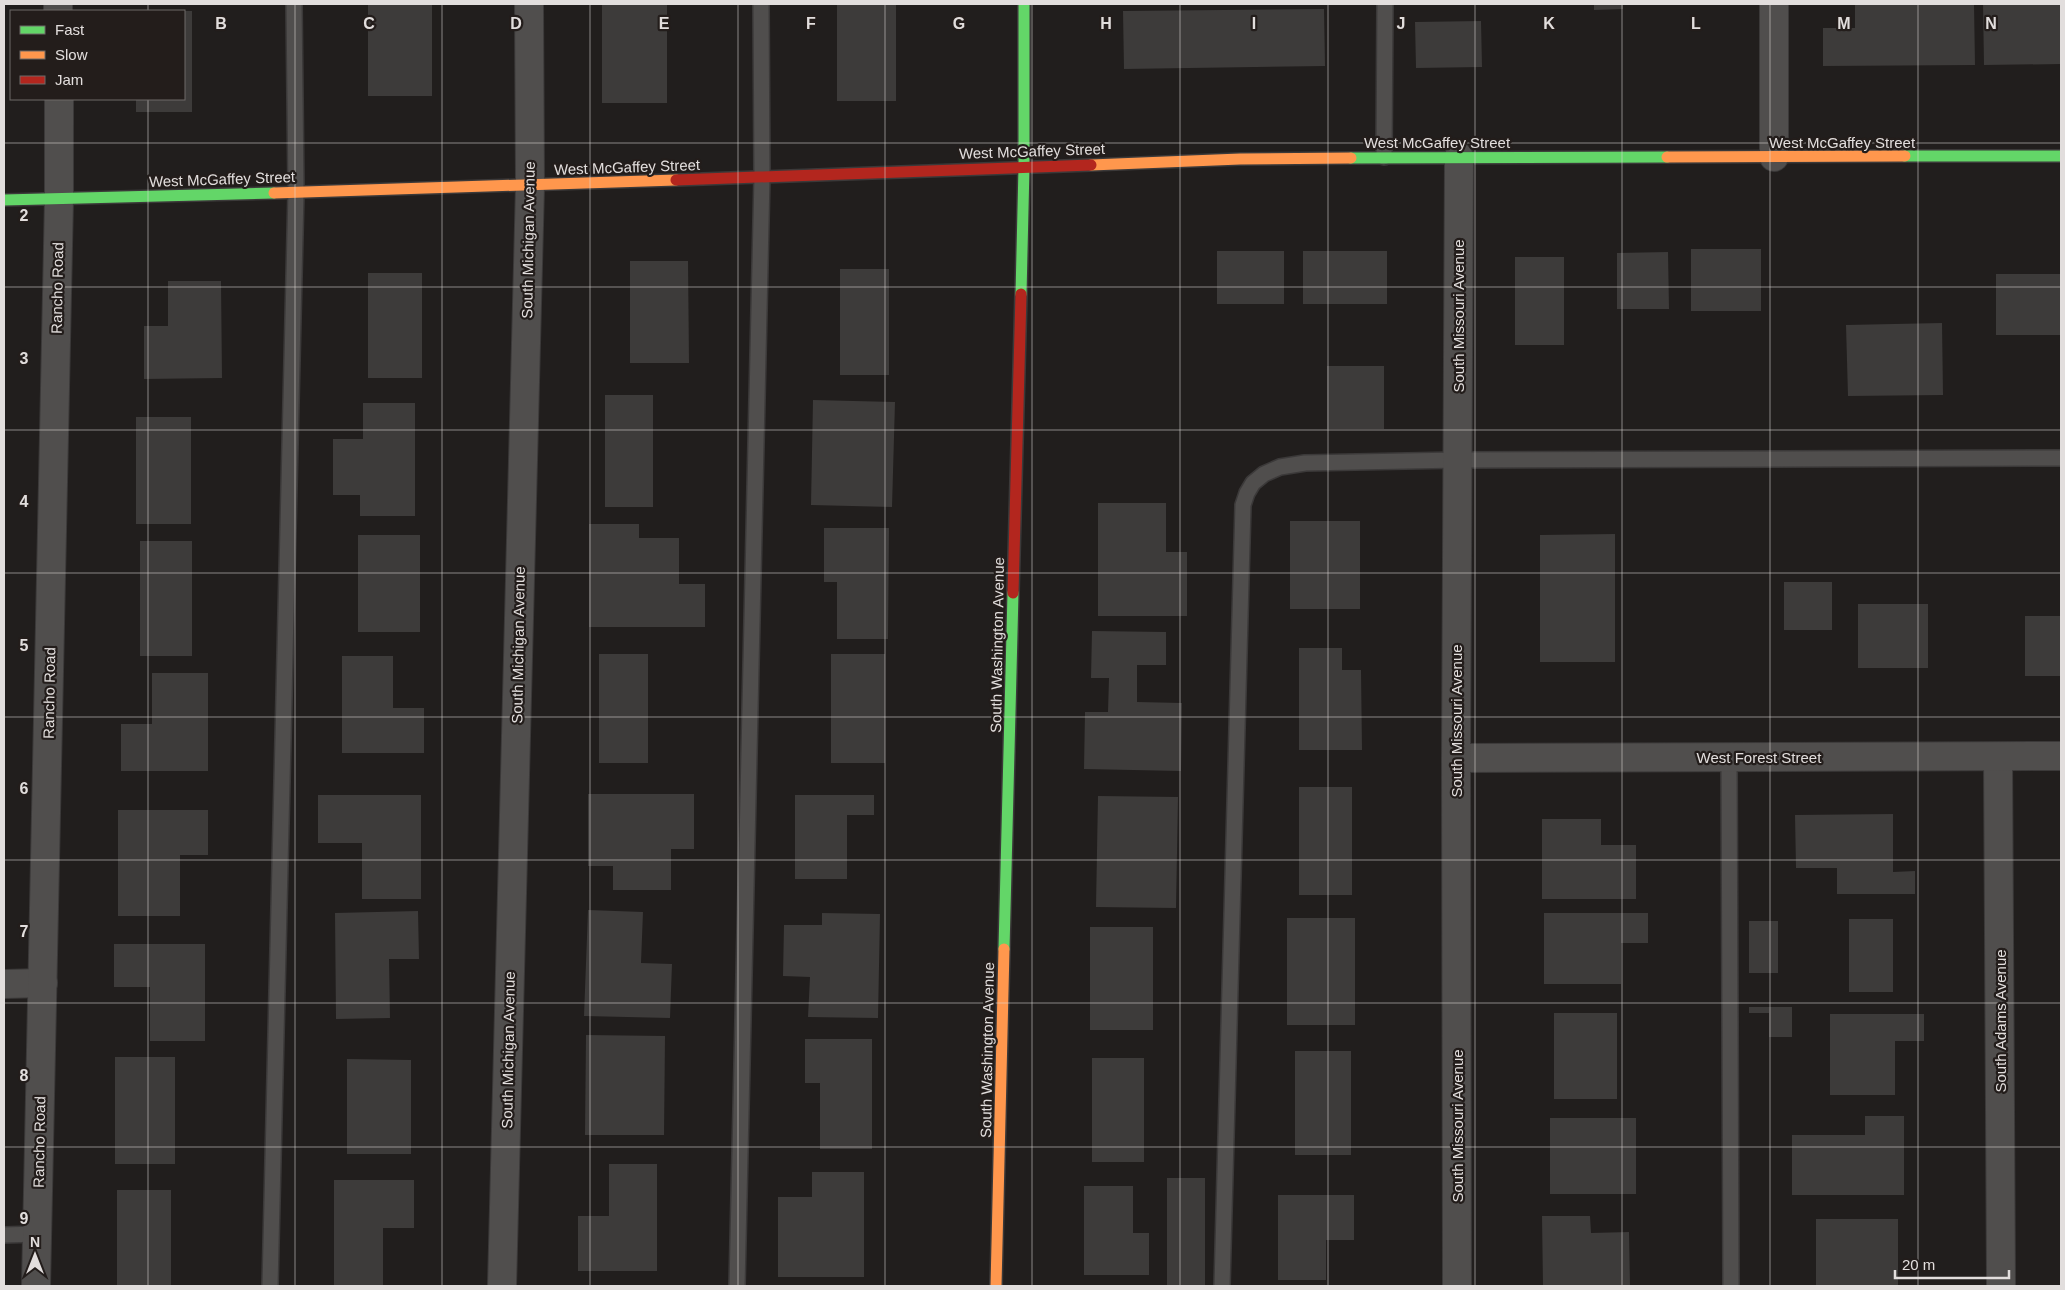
<svg xmlns="http://www.w3.org/2000/svg" width="2065" height="1290" font-family="Helvetica,sans-serif">
<style>
.building{fill:#3d3b3a}
.lines{fill:none;stroke-linecap:round;stroke-linejoin:round}
.lane-casing{stroke:#3b3939;stroke-width:18}
.street-casing{stroke:#3b3939;stroke-width:30}
.fast-casing{stroke:#3b3939;stroke-width:14}
.slow-casing{stroke:#3b3939;stroke-width:14}
.jam-casing{stroke:#3b3939;stroke-width:14}
.lane{stroke:#504e4d;stroke-width:15}
.street{stroke:#504e4d;stroke-width:28}
.fast{stroke:#63d668;stroke-width:11}
.slow{stroke:#ff974d;stroke-width:11}
.jam{stroke:#b3261e;stroke-width:11}
.grid{fill:none;stroke:#e2dedd;stroke-width:1;stroke-opacity:0.55}
.labels{text-anchor:middle;dominant-baseline:central;stroke-width:4.5;stroke-linejoin:round;paint-order:stroke}
.street-label{font-size:15px;fill:#e2dedd;stroke:#231d1b}
.grid-label{font-size:16px;text-anchor:middle;font-weight:bold;fill:#e2dedd;stroke:#231d1b;stroke-width:4.5;stroke-linejoin:round;paint-order:stroke}
</style>
<rect width="100%" height="100%" fill="#211e1d"/>
<g class="building">
<rect x="368" y="4" width="64" height="92"/>
<rect x="602" y="4" width="65" height="99"/>
<rect x="837" y="4" width="59" height="97"/>
<polygon points="1594,4 1623,4 1623,9 1594,10"/>
<polygon points="1855,4 1974,4 1975,65 1823,66 1823,28 1855,28"/>
<polygon points="1983,4 2061,4 2061,64 1984,65"/>
<polygon points="1324,9 1325,66 1124,69 1123,11"/>
<polygon points="184,11 192,11 192,112 136,112 136,99 184,99"/>
<polygon points="1481,21 1482,67 1416,68 1415,22"/>
<rect x="1691" y="249" width="70" height="62"/>
<rect x="1217" y="251" width="67" height="53"/>
<rect x="1303" y="251" width="84" height="53"/>
<polygon points="1668,252 1669,309 1617,309 1617,253"/>
<rect x="1515" y="257" width="49" height="88"/>
<polygon points="630,261 688,261 689,363 630,363"/>
<rect x="840" y="269" width="49" height="106"/>
<rect x="368" y="273" width="54" height="105"/>
<rect x="1996" y="274" width="65" height="61"/>
<polygon points="168,281 221,281 222,378 144,379 144,326 168,326"/>
<polygon points="1942,323 1943,395 1848,396 1846,325"/>
<rect x="1327" y="366" width="57" height="63"/>
<rect x="605" y="395" width="48" height="112"/>
<polygon points="813,400 895,402 892,507 811,505"/>
<polygon points="363,403 415,403 415,516 360,516 360,495 333,495 333,439 363,439"/>
<rect x="136" y="417" width="55" height="107"/>
<polygon points="1098,503 1166,503 1166,552 1187,552 1187,616 1098,616"/>
<rect x="1290" y="521" width="70" height="88"/>
<polygon points="589,524 639,524 639,538 679,538 679,584 705,584 705,627 589,627"/>
<polygon points="824,528 889,528 888,639 837,639 837,582 824,582"/>
<polygon points="1615,534 1615,662 1540,662 1540,535"/>
<rect x="358" y="535" width="62" height="97"/>
<rect x="140" y="541" width="52" height="115"/>
<rect x="1784" y="582" width="48" height="48"/>
<rect x="1858" y="604" width="70" height="64"/>
<rect x="2025" y="616" width="36" height="60"/>
<polygon points="1092,631 1166,632 1166,665 1137,665 1137,702 1182,703 1181,771 1084,769 1085,712 1108,712 1109,678 1091,678"/>
<polygon points="1299,648 1342,648 1342,670 1361,670 1362,750 1299,750"/>
<rect x="599" y="654" width="49" height="109"/>
<rect x="831" y="654" width="54" height="109"/>
<polygon points="342,656 393,656 393,708 424,708 424,753 342,753"/>
<polygon points="152,673 208,673 208,771 121,771 121,724 152,724"/>
<rect x="1299" y="787" width="53" height="108"/>
<polygon points="588,794 694,794 694,849 671,849 671,890 613,890 613,866 588,866"/>
<polygon points="318,795 421,795 421,899 362,899 362,843 318,843"/>
<polygon points="795,795 874,795 874,815 847,815 847,879 795,879"/>
<polygon points="1098,796 1178,797 1176,908 1096,907"/>
<polygon points="118,810 208,810 208,855 180,855 180,916 118,916"/>
<polygon points="1893,814 1893,872 1915,871 1915,894 1837,894 1837,868 1796,868 1795,815"/>
<polygon points="1542,819 1601,819 1601,845 1636,845 1636,899 1542,899"/>
<polygon points="588,910 643,912 641,963 672,964 670,1018 584,1016"/>
<polygon points="418,911 419,959 389,959 390,1018 336,1019 335,913"/>
<polygon points="822,913 880,914 878,1018 808,1017 810,977 783,976 784,925 822,925"/>
<polygon points="1544,913 1648,913 1648,943 1621,943 1621,984 1544,984"/>
<rect x="1287" y="918" width="68" height="107"/>
<rect x="1849" y="919" width="44" height="73"/>
<rect x="1749" y="921" width="29" height="52"/>
<rect x="1090" y="927" width="63" height="103"/>
<polygon points="114,944 205,944 205,1041 150,1041 150,987 114,987"/>
<polygon points="1749,1007 1792,1007 1792,1037 1769,1037 1769,1013 1749,1013"/>
<rect x="1554" y="1013" width="63" height="86"/>
<polygon points="1830,1014 1924,1014 1924,1041 1895,1041 1895,1095 1830,1095"/>
<polygon points="586,1035 665,1036 664,1135 585,1135"/>
<polygon points="805,1039 872,1039 872,1149 820,1149 820,1083 805,1083"/>
<rect x="1295" y="1051" width="56" height="104"/>
<rect x="115" y="1057" width="60" height="107"/>
<rect x="1092" y="1058" width="52" height="104"/>
<polygon points="347,1059 411,1060 411,1154 347,1154"/>
<polygon points="1865,1116 1904,1116 1904,1195 1792,1195 1792,1135 1865,1135"/>
<rect x="1550" y="1118" width="86" height="76"/>
<polygon points="609,1164 657,1164 657,1271 578,1271 578,1216 609,1216"/>
<polygon points="812,1172 864,1172 864,1277 778,1277 778,1197 812,1197"/>
<rect x="1167" y="1178" width="38" height="108"/>
<polygon points="334,1180 414,1180 414,1228 383,1228 383,1286 334,1286"/>
<polygon points="1084,1186 1133,1186 1133,1233 1149,1233 1149,1275 1084,1275"/>
<rect x="117" y="1190" width="54" height="96"/>
<polygon points="1278,1195 1354,1195 1354,1240 1326,1240 1326,1280 1278,1280"/>
<polygon points="1542,1216 1590,1216 1591,1233 1629,1232 1630,1286 1543,1286"/>
<rect x="1816" y="1219" width="82" height="67"/>
</g>
<g class="lines">
<g class="lane-casing">
<g id="lane">
<polyline points="1384,157 1385,4"/>
<polyline points="1729,757 1731,1286"/>
<polyline points="4,1235 37,1234"/>
<polyline points="270,1286 296,192 294,4"/>
<polyline points="737,1286 762,177 761,4"/>
<polyline points="1222,1286 1243,505 1247,493 1253,483 1264,474 1280,467 1305,463 1457,460 2061,458"/>
</g>
</g>
<g class="street-casing">
<g id="street">
<polyline points="58,4 58,11"/>
<polyline points="1774,4 1774,157"/>
<polyline points="1998,757 2001,1286"/>
<polyline points="1456,758 2061,756"/>
<polyline points="4,984 43,983"/>
<polyline points="36,1286 59,199 59,99"/>
<polyline points="502,1286 530,186 529,4"/>
<polyline points="1457,1286 1456,758 1459,157"/>
</g>
</g>
<g class="fast-casing">
<g id="fast">
<polyline points="1905,156 2061,156"/>
<polyline points="1351,158 1667,157"/>
<polyline points="4,200 274,193"/>
<polyline points="1021,294 1024,167 1024,4"/>
<polyline points="1004,949 1013,593"/>
</g>
</g>
<g class="slow-casing">
<g id="slow">
<polyline points="1667,157 1905,156"/>
<polyline points="1091,165 1240,159 1351,158"/>
<polyline points="274,193 676,180"/>
<polyline points="996,1286 1004,949"/>
</g>
</g>
<g class="jam-casing">
<g id="jam">
<polyline points="676,180 1091,165"/>
<polyline points="1013,593 1021,294"/>
</g>
</g>
<use href="#lane" class="lane"/>
<use href="#street" class="street"/>
<use href="#fast" class="fast"/>
<use href="#slow" class="slow"/>
<use href="#jam" class="jam"/>
</g>
<path class="grid" d="M 148,4 L 148,11M 295,4 L 295,1286M 442,4 L 442,1286M 590,4 L 590,1286M 738,4 L 738,1286M 885,4 L 885,1286M 1032,4 L 1032,1286M 1180,4 L 1180,1286M 1328,4 L 1328,1286M 1475,4 L 1475,1286M 1622,4 L 1622,1286M 1770,4 L 1770,1286M 1918,4 L 1918,1286M 148,99 L 148,1286M 4,143 L 2061,143M 4,287 L 2061,287M 4,430 L 2061,430M 4,573 L 2061,573M 4,717 L 2061,717M 4,860 L 2061,860M 4,1003 L 2061,1003M 4,1147 L 2061,1147"/>
<g class="labels">
<g class="street-label">
<text x="1437" y="142">West McGaffey Street</text>
<text x="1842" y="142">West McGaffey Street</text>
<text transform="translate(1032 151) rotate(-2)">West McGaffey Street</text>
<text transform="translate(627 167) rotate(-2)">West McGaffey Street</text>
<text transform="translate(222 179) rotate(-2)">West McGaffey Street</text>
<text transform="translate(528 240) rotate(-89)">South Michigan Avenue</text>
<text transform="translate(57 288) rotate(-89)">Rancho Road</text>
<text transform="translate(1458 316) rotate(-90)">South Missouri Avenue</text>
<text transform="translate(518 645) rotate(-89)">South Michigan Avenue</text>
<text transform="translate(997 645) rotate(-89)">South Washington Avenue</text>
<text transform="translate(49 693) rotate(-89)">Rancho Road</text>
<text transform="translate(1456 721) rotate(-90)">South Missouri Avenue</text>
<text x="1759" y="757">West Forest Street</text>
<text transform="translate(2000 1021) rotate(-90)">South Adams Avenue</text>
<text transform="translate(508 1050) rotate(-89)">South Michigan Avenue</text>
<text transform="translate(987 1050) rotate(-89)">South Washington Avenue</text>
<text transform="translate(1457 1126) rotate(-90)">South Missouri Avenue</text>
<text transform="translate(39 1142) rotate(-89)">Rancho Road</text>
</g>
</g>
<g class="grid-label">
<text x="221" y="29">B</text>
<text x="369" y="29">C</text>
<text x="516" y="29">D</text>
<text x="664" y="29">E</text>
<text x="811" y="29">F</text>
<text x="959" y="29">G</text>
<text x="1106" y="29">H</text>
<text x="1254" y="29">I</text>
<text x="1401" y="29">J</text>
<text x="1549" y="29">K</text>
<text x="1696" y="29">L</text>
<text x="1844" y="29">M</text>
<text x="1991" y="29">N</text>
<text x="24" y="221">2</text>
<text x="24" y="364">3</text>
<text x="24" y="507">4</text>
<text x="24" y="651">5</text>
<text x="24" y="794">6</text>
<text x="24" y="937">7</text>
<text x="24" y="1081">8</text>
<text x="24" y="1224">9</text>
</g>
<rect width="2065" height="1290" fill="none" stroke="#e2dedd" stroke-width="10"/>
<rect x="10" y="10" width="175" height="90" fill="#231d1b" stroke="#6f6a69"/>
<rect x="20" y="26" width="25" height="8" fill="#63d668" stroke="#6f6a69"/>
<text x="55" y="35" font-size="15" fill="#e2dedd">Fast</text>
<rect x="20" y="51" width="25" height="8" fill="#ff974d" stroke="#6f6a69"/>
<text x="55" y="60" font-size="15" fill="#e2dedd">Slow</text>
<rect x="20" y="76" width="25" height="8" fill="#b3261e" stroke="#6f6a69"/>
<text x="55" y="85" font-size="15" fill="#e2dedd">Jam</text>
<g transform="translate(35 1255)" stroke="#231d1b" stroke-width="4" paint-order="stroke">
<path d="M0-4L9 19L0 12L-9 19Z" fill="#e2dedd"/>
<text y="-8" font-size="14" font-weight="bold" text-anchor="middle" fill="#e2dedd">N</text>
</g>
<path d="M1895 1270v8h114v-8" fill="none" stroke="#e2dedd" stroke-width="2.5"/>
<text x="1902" y="1270" font-size="15" fill="#e2dedd" stroke="#231d1b" stroke-width="4" paint-order="stroke">20 m</text>
</svg>
